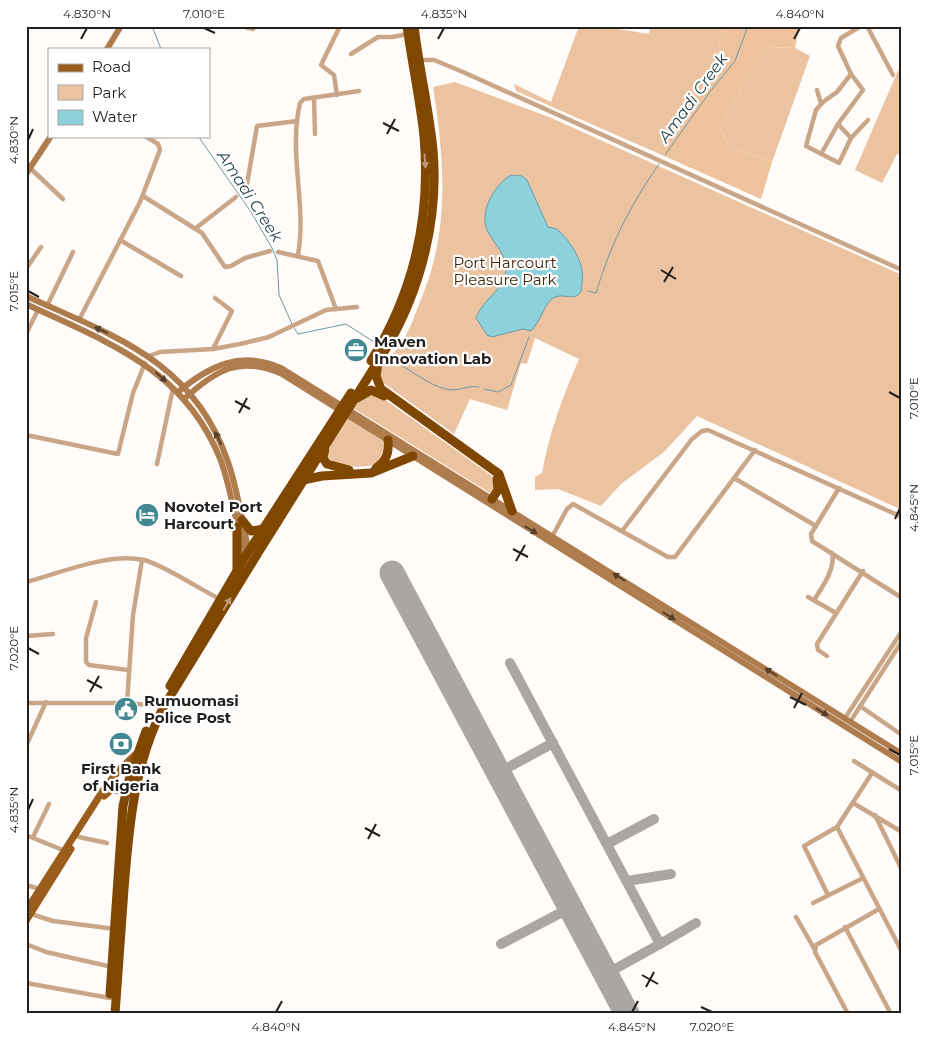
<svg xmlns="http://www.w3.org/2000/svg" width="928" height="1040" font-family="Montserrat,sans-serif">
<style>
.green{fill:#ecc3a1}
.forest{fill:#eec29c}
.water{fill:#8cd1dc;stroke:#6c9ba2}
.lines{fill:none;stroke-linecap:round;stroke-linejoin:round}
.stream{stroke:#6c9ba2;stroke-width:1}
.taxiway{stroke:#a9a6a4;stroke-width:10}
.runway{stroke:#a9a6a4;stroke-width:25}
.street{stroke:#caa688;stroke-width:4.5}
.secondary{stroke:#af7c4e;stroke-width:6}
.primary{stroke:#9b5d1c;stroke-width:7}
.highway{stroke:#804702;stroke-width:9}
.oneway{fill:#b99a74}
.oneway2{fill:#533f2e}
.ticks{fill:none;stroke:#211e1c;stroke-width:2}
.labels{text-anchor:middle;dominant-baseline:central;stroke-width:4.5;stroke-linejoin:round;paint-order:stroke}
.park-label{font-size:15px;fill:#432608;stroke:#fff}
.poi-label{font-size:15px;font-weight:bold;fill:#211e1c;stroke:#fff;text-anchor:start}
.water-label{font-size:16px;font-style:italic;fill:#1d3f44;stroke:#fff}
.neatline{fill:none;stroke:#211e1c;stroke-width:2}
.ticks-label{font-size:12px;text-anchor:middle;fill:#211e1c}
</style>
<rect width="100%" height="100%" fill="#fefbf8"/>
<g class="green">
<polygon points="579,26 600,26 649,34 650,26 721,26 717,67 695,87 655,152 516,91 514,84 551,102"/>
<polygon points="769,47 795,48 810,56 772,162 729,146 720,129 739,93"/>
<polygon points="900,66 902,67 902,156 897,154 882,183 855,170"/>
<path d="M 455,82 L 549,117 L 902,275 L 902,510 L 697,416 L 664,452 L 621,484 L 601,506 L 558,489 L 535,490 L 535,477 L 542,473 C 549,433 563,396 579,359 L 535,338 L 527,364 L 521,363 L 507,410 L 470,399 L 454,434 L 385,384 C 381,380 380,376 381,371 C 385,357 397,352 403,341 C 412,326 417,308 424,292 C 450,225 444,156 433,87 Z"/>
<polygon points="367,393 380,396 492,476 495,487 490,493 353,408"/>
<path d="M 348,418 L 383,441 L 383,451 L 378,463 C 366,469 336,468 328,457 L 331,445 Z"/>
</g>
<polygon class="forest" points="721,26 799,26 795,48 769,47 739,93 720,129 729,146 772,162 761,199 655,152 695,87 717,67"/>
<path class="water" d="M 511,175 L 522,176 L 527,180 L 548,227 C 552,228 556,228 559,231 C 572,243 585,264 582,282 C 581,287 583,291 578,295 C 572,300 560,292 552,299 C 543,307 540,322 531,331 L 523,329 L 492,337 L 487,335 L 476,318 C 484,297 505,290 506,270 C 506,254 495,245 488,232 C 478,213 494,185 511,175 Z"/>
<g class="lines">
<g class="stream">
<polyline points="152,26 161,49"/>
<polyline points="198,136 251,212 272,248 277,260 279,295 292,324"/>
<polyline points="665,155 712,89 735,61 748,26"/>
<path d="M 588,291 L 596,293 C 610,245 631,204 659,164"/>
<polyline points="294,328 298,334 346,324 374,342"/>
<polyline points="390,357 397,363"/>
<path d="M 402,366 C 417,374 435,389 452,390 C 461,390 471,385 479,387"/>
<polyline points="484,389 498,392 511,385 529,337"/>
</g>
<g class="taxiway">
<polyline points="510,663 660,944 606,974"/>
<polyline points="498,773 553,743"/>
<polyline points="607,844 654,819"/>
<polyline points="627,881 671,874"/>
<polyline points="501,944 570,908"/>
<polyline points="660,944 696,923"/>
</g>
<polyline class="runway" points="392,573 627,1014"/>
<g class="street">
<polyline points="242,26 253,29 255,26"/>
<polyline points="867,26 893,75"/>
<polyline points="351,54 378,37 392,37 408,34"/>
<polyline points="418,60 434,60 463,72 902,270"/>
<polyline points="851,74 837,92 823,102 816,110 806,146 839,163 851,138 868,120"/>
<polyline points="817,90 821,104"/>
<polyline points="337,95 334,75 321,65 340,26"/>
<polyline points="314,98 315,134"/>
<polyline points="838,124 851,138"/>
<polyline points="821,154 838,124 863,90 851,74 838,46 841,38 861,26"/>
<polyline points="30,168 63,199"/>
<polyline points="243,192 247,184 257,126 297,121"/>
<polyline points="143,196 202,233 225,267 231,266 245,258 270,251"/>
<polyline points="196,228 236,197"/>
<polyline points="120,240 181,276"/>
<polyline points="278,252 318,261 336,309"/>
<path d="M 298,255 C 307,205 288,153 300,103 L 304,99 L 359,91"/>
<polyline points="26,269 41,247"/>
<polyline points="47,306 73,252"/>
<polyline points="79,320 140,202 160,150 158,144 145,136"/>
<polyline points="26,334 38,310"/>
<polyline points="213,349 232,311 215,298"/>
<polyline points="149,356 160,352 213,349 240,344 269,337 326,310 357,307"/>
<polyline points="26,435 118,454 133,393 145,363"/>
<polyline points="157,464 173,388"/>
<polyline points="734,478 816,526"/>
<polyline points="839,488 811,534 812,541 902,598"/>
<polyline points="622,531 692,439 702,431 708,430 902,517"/>
<polyline points="553,535 567,509 573,504 668,557 675,557 755,450"/>
<path d="M 26,582 C 60,573 110,552 144,560 C 164,565 199,589 220,599"/>
<polyline points="808,597 836,613"/>
<path d="M 814,600 C 822,588 836,568 832,553"/>
<polyline points="96,602 86,638 86,662 89,665 128,670"/>
<polyline points="26,636 53,634"/>
<polyline points="827,656 818,650 817,644 863,571"/>
<polyline points="26,703 127,703 158,706"/>
<polyline points="127,703 133,615 142,560"/>
<polyline points="860,706 902,735"/>
<polyline points="845,718 902,631"/>
<polyline points="850,722 902,641"/>
<polyline points="26,746 46,702"/>
<polyline points="854,761 902,791"/>
<polyline points="853,803 902,832"/>
<polyline points="875,815 902,870"/>
<polyline points="837,827 902,952"/>
<polyline points="26,835 65,851"/>
<polyline points="33,837 49,804"/>
<polyline points="79,837 107,843"/>
<polyline points="26,885 40,889"/>
<polyline points="828,895 804,846 837,827 872,773"/>
<polyline points="813,903 863,878"/>
<polyline points="31,914 53,921 115,929"/>
<polyline points="796,917 815,950"/>
<polyline points="845,927 891,1014"/>
<polyline points="26,944 46,952 112,967"/>
<polyline points="26,983 110,998"/>
<polyline points="848,1014 815,952 816,945 879,909"/>
</g>
<g class="secondary">
<polyline points="107,49 121,26"/>
<polyline points="26,174 51,136"/>
<path d="M 26,296 C 114,336 194,361 228,462 C 238,491 242,522 249,552"/>
<path d="M 26,304 C 109,343 185,369 221,461 C 232,492 236,526 245,557"/>
<path d="M 178,392 C 209,366 241,350 281,368 L 902,754"/>
<path d="M 184,399 C 216,370 240,355 282,374 L 902,762"/>
</g>
<g class="primary">
<polyline points="104,796 112,789 129,794"/>
<polyline points="26,911 104,789 119,770 137,753"/>
<polyline points="26,921 71,849"/>
</g>
<g class="highway">
<path d="M 371,361 C 414,292 431,216 424,136 C 420,99 412,63 407,26"/>
<polyline points="378,364 376,376 381,389 499,474 512,511"/>
<polyline points="357,398 371,390 384,396"/>
<polyline points="325,449 323,458 327,464 349,470"/>
<path d="M 376,468 C 387,461 389,452 388,440"/>
<polyline points="303,480 322,476 371,473 413,456"/>
<polyline points="492,499 498,490 497,479"/>
<polyline points="242,520 251,531 264,529"/>
<polyline points="237,527 237,569"/>
<polyline points="170,686 245,557 351,393"/>
<polyline points="110,994 123,806 130,776 146,731"/>
<path d="M 115,1014 C 118,972 121,930 124,889 C 129,826 134,765 163,708 L 258,553 L 387,347 C 421,289 439,218 433,150 C 429,109 419,68 414,26"/>
</g>
</g>
<defs><path id="oneway-solid" d="M-6-.8H1V-3.2L6.5 0L1 3.2V.8H-6Z" transform="scale(1.25)"/></defs>
<g class="oneway">
<use href="#oneway-solid" transform="translate(425 161) rotate(86)"/>
<use href="#oneway-solid" transform="translate(227 604) rotate(-59)"/>
</g>
<g class="oneway2">
<use href="#oneway-solid" transform="translate(101 330) rotate(-156)"/>
<use href="#oneway-solid" transform="translate(161 377) rotate(42)"/>
<use href="#oneway-solid" transform="translate(218 438) rotate(-116)"/>
<use href="#oneway-solid" transform="translate(531 530) rotate(32)"/>
<use href="#oneway-solid" transform="translate(619 577) rotate(-148)"/>
<use href="#oneway-solid" transform="translate(669 616) rotate(32)"/>
<use href="#oneway-solid" transform="translate(771 672) rotate(-148)"/>
<use href="#oneway-solid" transform="translate(822 712) rotate(32)"/>
</g>
<path class="ticks" d="M 204,28 L 215,33M 81,39 L 87,28M 438,39 L 444,28M 794,39 L 800,28M 383,123 L 399,131M 387,134 L 395,119M 28,140 L 33,129M 661,270 L 676,279M 664,282 L 673,267M 28,291 L 39,297M 889,392 L 900,398M 235,401 L 250,409M 239,413 L 247,398M 895,519 L 900,508M 513,549 L 528,557M 516,561 L 525,545M 28,648 L 39,654M 87,680 L 102,688M 90,692 L 99,676M 790,697 L 806,705M 794,708 L 802,693M 889,749 L 900,755M 28,810 L 33,799M 365,828 L 380,836M 368,839 L 376,824M 642,975 L 658,984M 646,987 L 654,972M 701,1007 L 712,1012M 276,1012 L 282,1001M 632,1012 L 638,1001"/>
<defs>
<g id="office-disc" transform="scale(1.25)"><circle r="9.5" fill="#428893" stroke="#fff"/><path d="M-6-3h4V-5.5h4V-3h4V5H-6ZM-1-4.5V-3h2v-1.5ZM-6 0V1H6V0Z" fill="#fff"/></g>
<g id="hotel-disc" transform="scale(1.25)"><circle r="9.5" fill="#428893" stroke="#fff"/><path d="M-6-4.5h1.5V1H6V5H4.5V3h-9V5H-6ZM-4 0a1.8 1.8 0 1 1 3.6 0ZM.5 0V-2.5h3Q6-2.5 6 0Z" fill="#fff"/></g>
<g id="civic-disc" transform="scale(1.25)"><circle r="9.5" fill="#428893" stroke="#fff"/><path d="M-.6-6.5H3V-4.5H.6V-3L4-1V1h2V6H-6V1h2V-1L-.6-3ZM-1.2 2.5V6h2.4V2.5Z" fill="#fff"/></g>
<g id="bank-disc" transform="scale(1.25)"><circle r="9.5" fill="#428893" stroke="#fff"/><path d="M-6-4H6V4H-6ZM0-2.3a2.3 2.3 0 1 0 0 4.6a2.3 2.3 0 1 0 0-4.6Z" fill="#fff"/></g>
</defs>
<g fill-rule="evenodd">
<use href="#office-disc" x="356" y="350"/>
<use href="#hotel-disc" x="147" y="515"/>
<use href="#civic-disc" x="126" y="709"/>
<use href="#bank-disc" x="121" y="744"/>
</g>
<g class="labels">
<g class="park-label">
<text x="505" y="262">Port Harcourt<tspan x="505" dy="17">Pleasure Park</tspan></text>
</g>
<g class="poi-label">
<text x="374" y="341">Maven<tspan x="374" dy="17">Innovation Lab</tspan></text>
<text x="164" y="506">Novotel Port<tspan x="164" dy="17">Harcourt</tspan></text>
<text x="144" y="700">Rumuomasi<tspan x="144" dy="17">Police Post</tspan></text>
<text x="121" y="768" text-anchor="middle">First Bank<tspan x="121" dy="17">of Nigeria</tspan></text>
</g>
<g class="water-label">
<text transform="translate(693 98) rotate(-54)">Amadi Creek</text>
<text transform="translate(250 196) rotate(57)">Amadi Creek</text>
</g>
</g>
<rect width="928" height="1040" fill="none" stroke="#ffffff" stroke-width="55"/>
<rect x="48" y="48" width="162" height="90" fill="#ffffff" stroke="#a6a5a4"/>
<rect x="58" y="64" width="25" height="8" fill="#9b5d1c" stroke="#a6a5a4"/>
<text x="92" y="72" font-size="15" fill="#211e1c">Road</text>
<rect x="58" y="85" width="25" height="15" fill="#ecc3a1" stroke="#a6a5a4"/>
<text x="92" y="98" font-size="15" fill="#211e1c">Park</text>
<rect x="58" y="110" width="25" height="15" fill="#8cd1dc" stroke="#a6a5a4"/>
<text x="92" y="122" font-size="15" fill="#211e1c">Water</text>
<rect x="28" y="28" width="872" height="984" class="neatline"/>
<g class="ticks-label">
<text x="87" y="18">4.830°N</text>
<text x="204" y="18">7.010°E</text>
<text x="444" y="18">4.835°N</text>
<text x="800" y="18">4.840°N</text>
<text transform="translate(14 140) rotate(-90)" y="4">4.830°N</text>
<text transform="translate(14 291) rotate(-90)" y="4">7.015°E</text>
<text transform="translate(914 398) rotate(-90)" y="4">7.010°E</text>
<text transform="translate(914 508) rotate(-90)" y="4">4.845°N</text>
<text transform="translate(14 648) rotate(-90)" y="4">7.020°E</text>
<text transform="translate(914 755) rotate(-90)" y="4">7.015°E</text>
<text transform="translate(14 810) rotate(-90)" y="4">4.835°N</text>
<text x="276" y="1031">4.840°N</text>
<text x="632" y="1031">4.845°N</text>
<text x="712" y="1031">7.020°E</text>
</g>
</svg>
